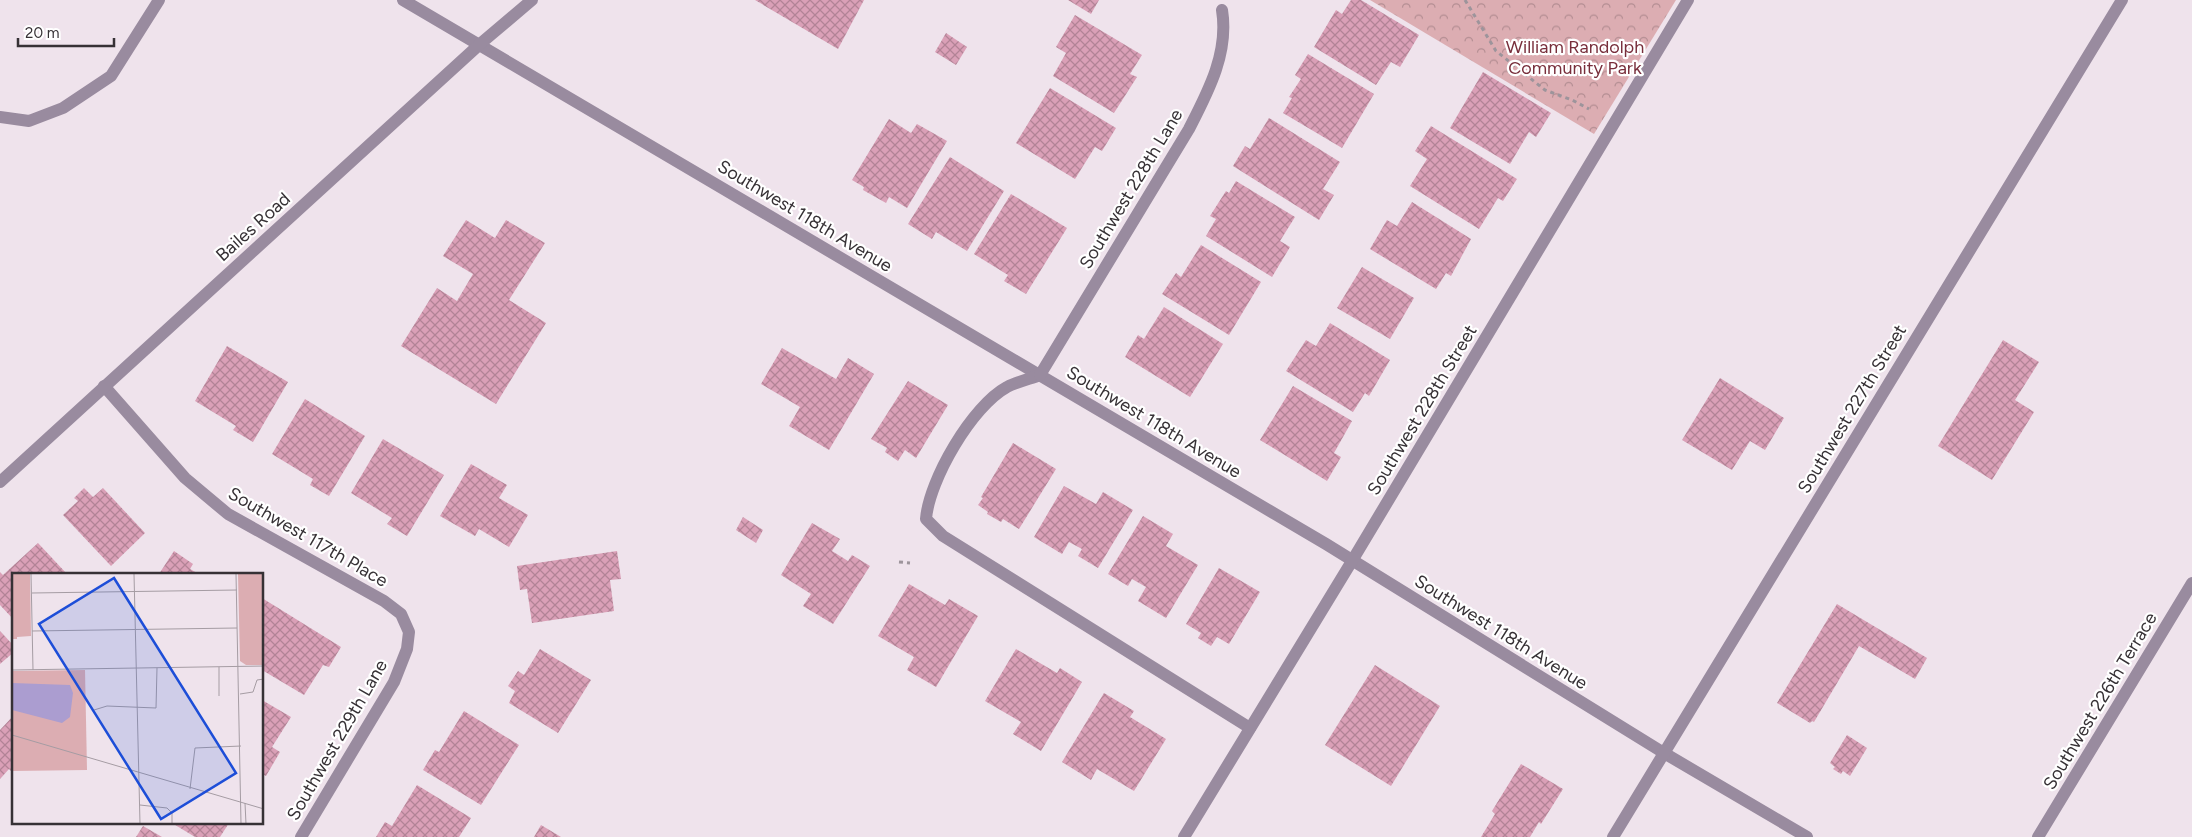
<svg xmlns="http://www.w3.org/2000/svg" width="2192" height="837" font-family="Figtree,sans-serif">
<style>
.forest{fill:url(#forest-crowns)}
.building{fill:url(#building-cross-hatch)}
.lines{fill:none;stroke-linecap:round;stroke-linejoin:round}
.path{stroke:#9d949b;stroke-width:3;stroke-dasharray:4 4;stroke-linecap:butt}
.minor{stroke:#998b9f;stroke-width:12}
.labels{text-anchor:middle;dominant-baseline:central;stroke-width:4.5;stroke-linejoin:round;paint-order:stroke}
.park-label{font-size:18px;fill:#782e3b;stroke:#fff}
.street-label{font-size:18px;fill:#363135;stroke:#fff}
.inset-road{fill:none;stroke:#a59ca3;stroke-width:1}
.view{fill:#1d4ed8;fill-opacity:0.15;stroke:#1d4ed8;stroke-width:2.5}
.inset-edge{fill:none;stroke:#363135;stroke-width:2.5}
</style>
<defs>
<pattern id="forest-crowns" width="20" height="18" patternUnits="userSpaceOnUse" patternTransform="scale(1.25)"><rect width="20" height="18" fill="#dcadb2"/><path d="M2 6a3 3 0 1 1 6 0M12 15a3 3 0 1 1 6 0" fill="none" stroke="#b38d92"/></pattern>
<pattern id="building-cross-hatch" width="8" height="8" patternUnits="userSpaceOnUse" patternTransform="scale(1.25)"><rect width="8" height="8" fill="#daa0b7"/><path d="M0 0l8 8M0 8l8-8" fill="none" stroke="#b28396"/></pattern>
</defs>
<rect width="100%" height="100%" fill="#efe3ec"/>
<polygon class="forest" points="1370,0 1676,0 1594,134"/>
<g class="building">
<polygon points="755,0 864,0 838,49"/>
<polygon points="1068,0 1099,0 1091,14"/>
<polygon points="1351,0 1361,0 1419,35 1400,67 1391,62 1376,85 1314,47 1336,10 1342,14"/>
<polygon points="1075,15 1142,55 1130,74 1137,77 1114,113 1053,76 1066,53 1056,47"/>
<polygon points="946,33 967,47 956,65 935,52"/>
<polygon points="1308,54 1374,94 1342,148 1283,113 1292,98 1289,97 1301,79 1295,75"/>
<polygon points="1483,72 1551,113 1536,137 1529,132 1510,164 1450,128"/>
<polygon points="1050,88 1116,128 1102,151 1095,147 1075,179 1016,143"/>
<polygon points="1269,118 1340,162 1323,189 1334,195 1319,220 1233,166 1245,146 1250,149"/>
<polygon points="889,119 911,133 917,124 947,141 907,208 889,197 886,203 863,190 864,187 852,180"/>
<polygon points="1431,126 1517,179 1503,201 1498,198 1479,229 1410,186 1427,159 1415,151"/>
<polygon points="950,157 1004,191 967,251 936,232 932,239 908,224"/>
<polygon points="1236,181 1295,217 1280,241 1290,247 1272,277 1206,236 1216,219 1210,216 1226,191 1229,193"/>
<polygon points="1011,194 1067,228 1026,294 1004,281 1008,275 974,254"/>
<polygon points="1412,202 1471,239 1451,276 1446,273 1436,289 1370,249 1387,220 1397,226"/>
<polygon points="466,220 495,238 506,220 545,243 509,300 546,323 496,404 401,346 437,288 457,301 473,274 443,256"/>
<polygon points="1201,245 1261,282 1229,335 1162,294 1176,273 1181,277"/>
<polygon points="1362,267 1414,298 1390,339 1337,308"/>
<polygon points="1164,307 1223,344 1190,397 1125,357 1138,335 1144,339"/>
<polygon points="1330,323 1390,360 1369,396 1365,393 1353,412 1286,371 1306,340 1316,346"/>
<polygon points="2003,340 2039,362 2015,400 2034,412 1992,480 1938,446"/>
<polygon points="227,346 288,382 253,442 233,430 236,426 195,401"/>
<polygon points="782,348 836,379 848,358 874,374 829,450 789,426 800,407 761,384"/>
<polygon points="1720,378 1784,418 1765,450 1750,441 1732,470 1682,440"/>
<polygon points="908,381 948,405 916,458 905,450 898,461 885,452 887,448 871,439"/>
<polygon points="1293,386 1352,421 1334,453 1341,457 1327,481 1260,440"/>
<polygon points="305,399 365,436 329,496 310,485 313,479 272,454"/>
<polygon points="383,439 444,475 407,536 387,524 392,518 351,493"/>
<polygon points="1013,443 1056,469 1019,529 1003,519 1001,522 987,514 988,512 978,505 983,498 981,497"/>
<polygon points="471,464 507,485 499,498 528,515 509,547 479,529 475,536 440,516"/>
<polygon points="1064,486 1096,504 1103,492 1133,510 1098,568 1078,556 1082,549 1069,542 1062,554 1034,537"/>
<polygon points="84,488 93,497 103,488 145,533 111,566 63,515 78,501 74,498"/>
<polygon points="1143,516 1173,534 1166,546 1198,565 1166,618 1138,601 1146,587 1132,579 1128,586 1108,574"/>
<polygon points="743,517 763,530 756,543 736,530"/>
<polygon points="812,523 840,539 832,551 848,561 852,555 870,566 833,624 803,606 811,594 781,575"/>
<polygon points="38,543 67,574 14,574 14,620 0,605 0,572 3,575"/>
<polygon points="174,551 193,564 190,569 199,574 159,574"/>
<polygon points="617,551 621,579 610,580 614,611 532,623 527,589 520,590 517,566"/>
<polygon points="1219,568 1260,592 1229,644 1217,637 1211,646 1198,638 1201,633 1186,624"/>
<polygon points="909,584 945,605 949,599 978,616 936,687 907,670 914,657 878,636"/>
<polygon points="262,598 341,647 329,667 323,665 304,695 262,670"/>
<polygon points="1837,604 1927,658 1915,679 1859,646 1814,722 1812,721 1810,723 1777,703"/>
<polygon points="0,631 14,646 14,652 0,664"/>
<polygon points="540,649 591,680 558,733 509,703 515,691 508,686 518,671 524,675"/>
<polygon points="1016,649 1057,673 1060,668 1082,682 1041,751 1013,734 1021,722 985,701"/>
<polygon points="1375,665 1440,706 1391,786 1325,745"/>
<polygon points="1104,693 1134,711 1130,717 1166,739 1134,791 1097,769 1091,780 1062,762"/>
<polygon points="262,700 291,717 272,747 280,752 266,776 262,774"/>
<polygon points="464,711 519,745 481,805 423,770 435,750 439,752"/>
<polygon points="14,715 14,774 9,769 0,779 0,730"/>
<polygon points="1847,735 1867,748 1850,776 1843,771 1841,774 1833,769 1835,767 1830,763"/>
<polygon points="1521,764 1563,789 1541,824 1539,822 1530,837 1481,837 1495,814 1492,811"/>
<polygon points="417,785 471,818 459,837 376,837 385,822 392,826"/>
<polygon points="172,823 229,823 220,837 195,837"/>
<polygon points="541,825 561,837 534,837"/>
<polygon points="143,826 162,837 136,837"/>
</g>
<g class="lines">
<g class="path">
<polyline points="1465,0 1496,51 1545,90 1572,100 1589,109"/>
<polyline points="899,562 910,563"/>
</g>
<g class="minor">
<polyline points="403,0 1326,544 1664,753 1807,837"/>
<polyline points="0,117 29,121 63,108 111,76 159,0"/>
<path d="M 1040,375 C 1029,379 1017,382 1007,387 C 972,406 929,480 926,519 L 943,536 L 1250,728"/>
<path d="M 1040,375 L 1189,129 C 1208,92 1229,53 1222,10"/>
<polyline points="104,386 185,478 228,514 384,601 401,614 409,632 407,649 394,682 301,837"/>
<polyline points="0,482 480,44 532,0"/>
<polyline points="1184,837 1352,561 1688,0"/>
<polyline points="1613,837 2122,0"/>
<polyline points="2038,837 2192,583"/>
</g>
</g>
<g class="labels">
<g class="park-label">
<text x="1575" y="47">William Randolph<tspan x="1575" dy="21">Community Park</tspan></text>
</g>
<g class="street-label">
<text transform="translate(1131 189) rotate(-59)">Southwest 228th Lane</text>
<text transform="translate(805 216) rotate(31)">Southwest 118th Avenue</text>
<text transform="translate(253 227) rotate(-42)">Bailes Road</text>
<text transform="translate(1852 409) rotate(-59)">Southwest 227th Street</text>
<text transform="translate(1422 410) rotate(-59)">Southwest 228th Street</text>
<text transform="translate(1154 422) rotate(31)">Southwest 118th Avenue</text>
<text transform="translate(308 537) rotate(30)">Southwest 117th Place</text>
<text transform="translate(1501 632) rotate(32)">Southwest 118th Avenue</text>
<text transform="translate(2100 701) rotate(-59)">Southwest 226th Terrace</text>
<text transform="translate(337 740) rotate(-60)">Southwest 229th Lane</text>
</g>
</g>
<g transform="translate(12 573)">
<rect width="251" height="251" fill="#efe3ec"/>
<path d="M 0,1 L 18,1 L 19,63 L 5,64 L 5,66 L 0,66 ZM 226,1 L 251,1 L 251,92 L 234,92 L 228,88 Z" fill="#dcadb2"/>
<path d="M 73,97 L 75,197 L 0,198 L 0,98 Z" fill="#dcadb2"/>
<path d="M 0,110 L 58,112 L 61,120 L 58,144 L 50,150 L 0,137 Z" fill="#ab9dd0"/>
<path class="inset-road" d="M 19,1 L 21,97M 122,1 L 128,251M 224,1 L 229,251M 20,20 L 225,17M 20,58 L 225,55M 207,94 L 207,123M 0,97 L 252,93M 228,121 L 241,119 L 245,107 L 252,106M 82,137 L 95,133 L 144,135 L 145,95M 0,162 L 252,236M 178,216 L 183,175 L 229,173M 233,230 L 234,251M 128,232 L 155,235 L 160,240 L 160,251"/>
<path class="view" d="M 102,5 L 224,200 L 149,246 L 27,51 Z"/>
<rect width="251" height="251" class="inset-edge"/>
</g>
<path d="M18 38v8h96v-8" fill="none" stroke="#363135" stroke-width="2.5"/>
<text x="25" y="38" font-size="15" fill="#363135" stroke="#ffffff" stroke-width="4" paint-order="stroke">20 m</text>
</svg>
